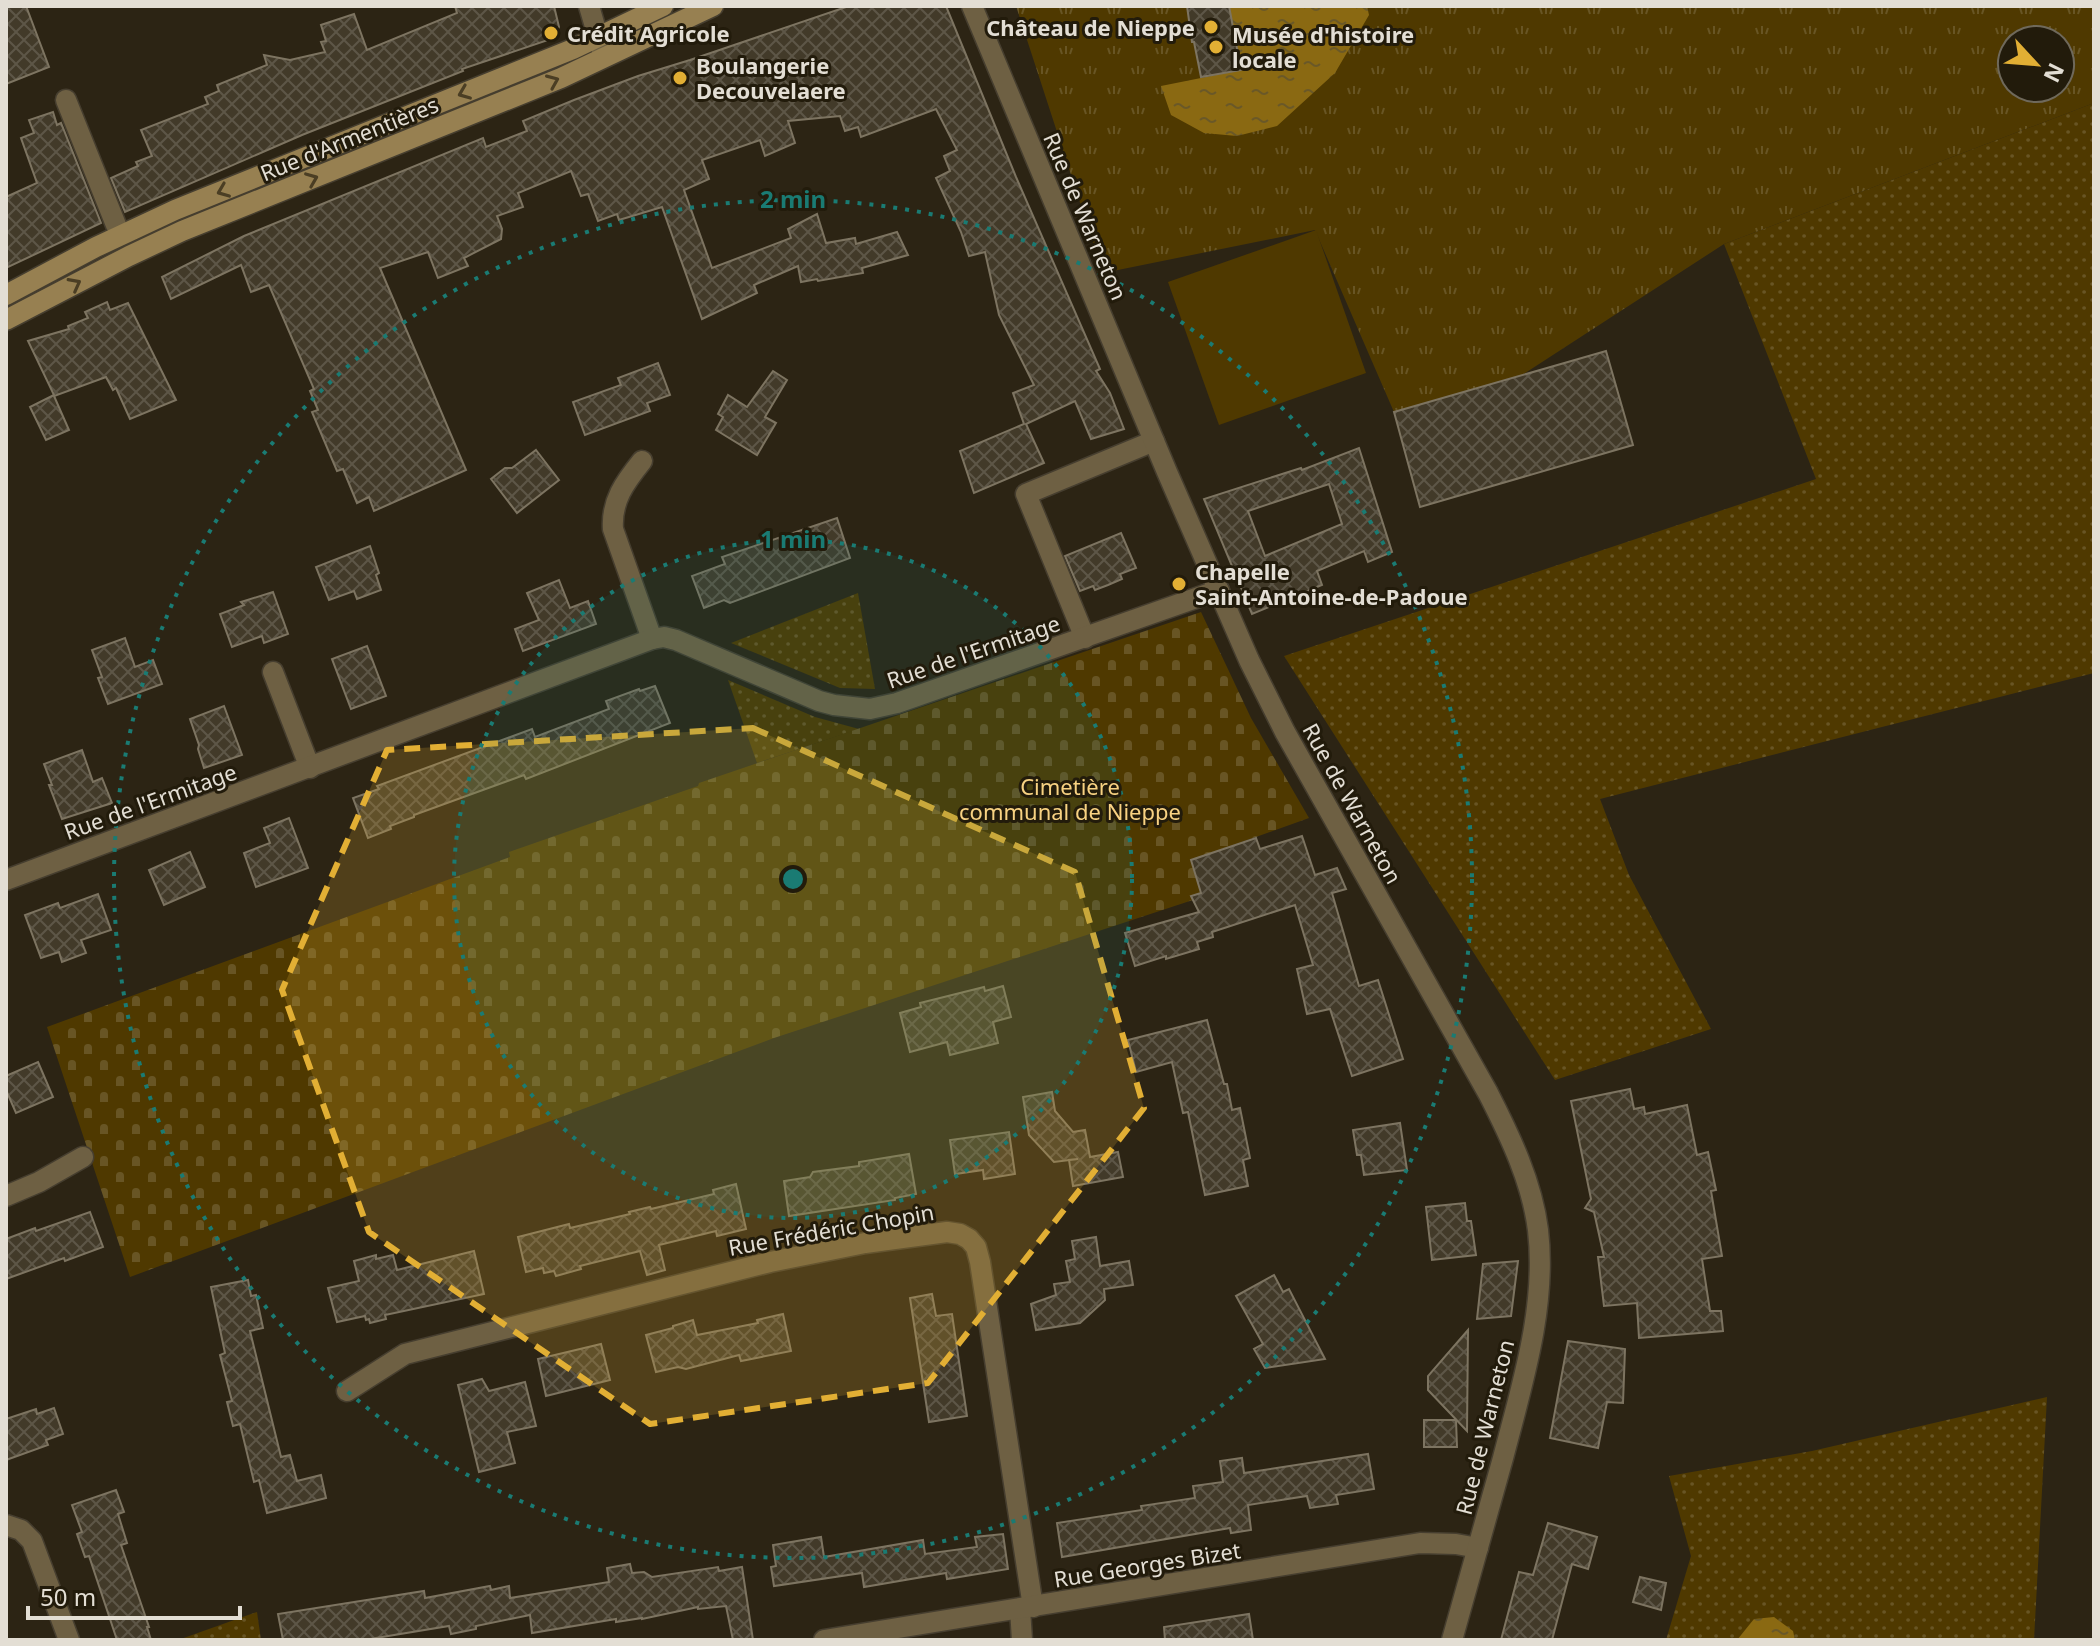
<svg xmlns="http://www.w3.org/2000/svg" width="2100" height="1646" font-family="'Noto Sans',sans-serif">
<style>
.grass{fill:url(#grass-dots)}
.cemetery{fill:url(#cemetery-stones)}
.park{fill:url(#park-tufts);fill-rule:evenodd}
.pitch{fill:#4f3900}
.water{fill:url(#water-ripples)}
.building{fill:url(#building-cross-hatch);stroke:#7d7461;stroke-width:2;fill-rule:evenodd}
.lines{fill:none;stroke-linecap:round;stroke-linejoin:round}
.minor-casing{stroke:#463e2f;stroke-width:23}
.tertiary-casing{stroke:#463e2f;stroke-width:23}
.secondary-casing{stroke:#463e2f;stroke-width:23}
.minor{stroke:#6e6043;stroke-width:20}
.tertiary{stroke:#6e6043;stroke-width:20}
.secondary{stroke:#978051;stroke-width:20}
.oneway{stroke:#4b3e24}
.marked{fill:#e2af34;fill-opacity:0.2;stroke:#e2af34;stroke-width:6;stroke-dasharray:16 10;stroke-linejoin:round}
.ring{fill:none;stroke:#1a7b73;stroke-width:4;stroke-dasharray:4 8}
.poi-dot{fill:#e2af34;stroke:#221b0b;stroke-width:3}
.labels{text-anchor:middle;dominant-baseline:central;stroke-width:6;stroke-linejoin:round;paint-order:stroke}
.poi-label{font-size:22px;font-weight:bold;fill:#e3ded4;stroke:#221b0b;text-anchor:start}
.street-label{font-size:22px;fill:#e3ded4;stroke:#221b0b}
.park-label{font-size:22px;fill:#f8d282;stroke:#221b0b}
.centre{fill:#1a7b73;stroke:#221b0b;stroke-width:4}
.ring-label{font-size:24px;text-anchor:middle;font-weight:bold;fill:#1a7b73;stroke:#221b0b;stroke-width:6;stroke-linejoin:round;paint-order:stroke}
</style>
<defs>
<pattern id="grass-dots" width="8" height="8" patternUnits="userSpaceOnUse" patternTransform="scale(2)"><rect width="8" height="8" fill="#4f3900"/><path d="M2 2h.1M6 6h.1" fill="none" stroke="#685524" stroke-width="1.8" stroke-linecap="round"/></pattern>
<pattern id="cemetery-stones" width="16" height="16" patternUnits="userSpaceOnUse" patternTransform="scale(2)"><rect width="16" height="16" fill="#4f3900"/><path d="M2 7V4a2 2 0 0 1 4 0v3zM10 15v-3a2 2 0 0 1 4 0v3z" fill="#685524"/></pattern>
<pattern id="park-tufts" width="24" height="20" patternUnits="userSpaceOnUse" patternTransform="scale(2)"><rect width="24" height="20" fill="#4f3900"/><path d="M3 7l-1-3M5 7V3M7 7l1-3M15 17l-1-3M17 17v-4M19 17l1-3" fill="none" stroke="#685524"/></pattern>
<pattern id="water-ripples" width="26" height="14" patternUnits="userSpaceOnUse" patternTransform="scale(2)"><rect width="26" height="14" fill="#8a6912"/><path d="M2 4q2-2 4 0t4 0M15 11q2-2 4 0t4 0" fill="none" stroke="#6a5827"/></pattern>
<pattern id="building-cross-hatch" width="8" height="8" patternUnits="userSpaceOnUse" patternTransform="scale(2)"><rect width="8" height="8" fill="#423a29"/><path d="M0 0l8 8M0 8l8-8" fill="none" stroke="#5d5647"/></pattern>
</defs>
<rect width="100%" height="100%" fill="#2c2414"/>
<g class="grass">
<polygon points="2094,103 2094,673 1600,799 1629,875 1711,1029 1555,1080 1284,656 1816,479 1724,244"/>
<polygon points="858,593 875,689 840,688 731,643"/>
<polygon points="728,680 815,717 859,729 757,763"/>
<polygon points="2047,1397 2034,1640 1666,1640 1691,1556 1669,1476 1812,1451"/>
<polygon points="257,1612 261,1640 178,1640"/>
</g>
<polygon class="cemetery" points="1201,612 1251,718 1309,818 1191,860 1202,897 774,1038 130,1277 47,1027 510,857 509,852 698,786 699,783"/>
<path class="park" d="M 1016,6 L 2094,6 L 2094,103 L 1724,244 L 1522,375 L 1394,412 L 1315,230 L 1103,273 ZM 2012,40 L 2060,40 L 2060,88 L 2012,88 Z"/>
<polygon class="pitch" points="1316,230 1366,373 1219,425 1168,282"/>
<g class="water">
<polygon points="1229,6 1367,6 1369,15 1335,73 1277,126 1237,136 1204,133 1171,115 1161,86 1241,70"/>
<polygon points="1774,1617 1793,1631 1795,1640 1737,1640 1754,1619"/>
</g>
<g class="building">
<polygon points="6,6 26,6 49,67 6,84"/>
<polygon points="455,6 554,6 559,27 554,38 462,69 463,71 302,135 125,212 111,178 138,166 136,162 152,156 141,130 208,104 205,97 219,91 217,85 267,65 264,55 290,60 325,52 321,42 326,41 321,25 354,14 367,50 457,13"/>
<polygon points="849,6 946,6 1016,177 1100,369 1096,371 1110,393 1124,429 1091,439 1075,401 1026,424 1044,463 974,493 960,451 1024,424 1013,393 1034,385 999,315 985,252 969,256 961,232 936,178 950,171 944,156 957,150 936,109 861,137 858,127 845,131 840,116 788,121 795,143 765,156 760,140 702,160 709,179 684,190 712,268 791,238 788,229 817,214 826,243 855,238 856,244 897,232 908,255 862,268 863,273 818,281 817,279 801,282 798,266 754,285 757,293 702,319 662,207 619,220 617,214 598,221 588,194 581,196 571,171 518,193 523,207 497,216 502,229 501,239 464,258 468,266 438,278 428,252 380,268 466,470 374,511 369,497 357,503 343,469 337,471 312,412 318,410 310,391 314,389 269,285 251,292 241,265 171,299 162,277 244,236 483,138 486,147 527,131 523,121 574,100 638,76 690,60"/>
<polygon points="1187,6 1229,6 1241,70 1201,77 1194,42 1192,42"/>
<polygon points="53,112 57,125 61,123 101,223 6,268 6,197 37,183 21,138 34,133 29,120"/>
<polygon points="107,302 110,310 128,303 176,400 130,419 116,388 113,390 106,377 54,396 69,430 46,440 30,407 54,395 28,341 69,329 68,326 88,318 85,312"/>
<polygon points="1606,351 1633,445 1420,507 1394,412"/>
<polygon points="658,363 670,395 647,403 650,411 585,435 573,402 621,385 618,378"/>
<polygon points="773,371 787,380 765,417 776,423 757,455 716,430 723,417 718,414 728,395 747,407"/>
<path d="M 1359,448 L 1392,552 L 1368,562 L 1364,551 L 1317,571 L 1322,585 L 1252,614 L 1204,499 L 1301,468 L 1302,470 ZM 1329,484 L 1342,524 L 1265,556 L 1248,511 Z"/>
<polygon points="536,450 559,480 517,513 491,479 505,468 512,468"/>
<polygon points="837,518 850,558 730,603 724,600 704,608 692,576 725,564 722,557"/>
<polygon points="1121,533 1136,568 1120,574 1122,579 1108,585 1095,590 1093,586 1080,591 1065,556"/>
<polygon points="370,546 379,573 376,575 381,590 357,599 354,591 329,600 316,567"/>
<polygon points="559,580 570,608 588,601 596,624 523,651 515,629 539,620 527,593"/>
<polygon points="273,592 288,634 264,643 262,636 232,647 220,614 244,605 241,602"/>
<polygon points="125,638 135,667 153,660 162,684 108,704 98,678 102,677 92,650"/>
<polygon points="367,646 386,696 351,709 332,659"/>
<polygon points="655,686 670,723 526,779 524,775 414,815 414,817 390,826 391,829 368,838 353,798 379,789 377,786 532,729 535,737 609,709 606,701 639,689 640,691"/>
<polygon points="224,706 242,755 204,768 198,749 199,745 190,719"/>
<polygon points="82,750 93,782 102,778 112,803 62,819 49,785 52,785 44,764"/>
<polygon points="289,818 308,868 256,887 244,853 270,843 264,828"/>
<polygon points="1302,836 1315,875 1337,868 1346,889 1332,893 1359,986 1378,980 1403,1059 1352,1076 1330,1009 1307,1014 1297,969 1313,965 1295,905 1212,932 1213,937 1197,942 1199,949 1166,959 1166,956 1135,966 1125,933 1199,912 1191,896 1201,893 1191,860 1256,838 1260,849"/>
<polygon points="190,852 205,887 164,905 149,870"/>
<polygon points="98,894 111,930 81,940 86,953 62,962 59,952 41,958 25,915 58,903 60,908"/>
<polygon points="1003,986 1011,1017 993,1022 998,1043 950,1055 947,1042 910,1052 900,1013 921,1007 920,1003 984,987 985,991"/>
<polygon points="1207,1020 1224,1084 1227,1084 1232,1110 1240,1108 1250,1158 1243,1160 1248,1186 1205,1195 1188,1112 1183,1113 1172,1062 1136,1072 1128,1040"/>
<polygon points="38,1062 53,1097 16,1113 6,1090 6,1076"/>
<polygon points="1630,1089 1634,1109 1644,1107 1645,1114 1687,1105 1697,1155 1708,1152 1716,1190 1711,1191 1722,1256 1702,1259 1710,1311 1721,1311 1723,1331 1639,1338 1637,1303 1604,1306 1598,1257 1604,1257 1594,1212 1585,1208 1591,1199 1571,1101"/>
<polygon points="1052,1092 1055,1111 1073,1132 1085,1130 1090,1157 1118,1152 1123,1177 1073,1186 1069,1160 1078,1159 1054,1162 1029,1135 1023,1097"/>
<polygon points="1400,1123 1407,1170 1364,1175 1361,1155 1357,1155 1353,1130"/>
<polygon points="1009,1132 1015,1174 984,1179 983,1170 955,1174 950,1140"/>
<polygon points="909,1154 916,1194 895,1198 895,1200 789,1216 784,1181 810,1177 813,1172 859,1166 859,1162"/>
<polygon points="736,1184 746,1229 717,1236 716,1231 659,1245 665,1270 647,1275 640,1251 580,1266 581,1269 556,1276 554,1271 544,1273 543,1268 526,1272 518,1237 569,1224 570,1228 630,1214 629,1212 650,1207 651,1209 714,1194 713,1190"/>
<polygon points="1465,1203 1467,1221 1471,1221 1476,1255 1432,1260 1426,1207"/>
<polygon points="90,1212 103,1247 65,1261 64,1258 6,1279 6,1239 35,1228 36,1231"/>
<polygon points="1096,1237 1100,1266 1129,1261 1133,1285 1104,1289 1105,1300 1080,1323 1036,1330 1031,1304 1056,1295 1054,1284 1070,1282 1066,1261 1075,1259 1072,1241"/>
<polygon points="474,1251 484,1294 385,1315 386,1319 370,1323 369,1319 366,1320 365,1316 337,1322 328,1288 359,1281 354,1261 376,1255 376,1259 393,1255 397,1270"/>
<polygon points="1518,1261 1511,1316 1477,1319 1483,1264"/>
<polygon points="1274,1275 1283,1292 1289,1289 1325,1359 1265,1368 1254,1349 1263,1344 1236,1296"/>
<polygon points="248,1280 251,1296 256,1295 263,1328 250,1331 281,1457 290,1455 297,1481 321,1475 326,1498 267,1513 259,1480 254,1482 240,1424 233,1426 227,1402 232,1401 220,1355 225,1353 211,1287"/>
<polygon points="932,1294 936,1316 952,1314 967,1416 929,1422 910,1298"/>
<polygon points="783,1314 791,1351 741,1361 739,1355 686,1369 678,1367 656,1372 646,1335 673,1328 673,1326 693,1320 697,1335 758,1323 757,1320"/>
<polygon points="1468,1330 1467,1431 1428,1390 1428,1376"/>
<polygon points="1568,1341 1625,1349 1623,1403 1607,1402 1598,1448 1550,1438"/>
<polygon points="601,1344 610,1380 546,1396 538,1359"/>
<polygon points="482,1379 489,1391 525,1382 536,1426 507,1432 515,1463 479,1472 458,1385"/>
<polygon points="54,1408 63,1434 46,1440 48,1445 6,1460 6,1419 36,1409 37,1414"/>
<polygon points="1424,1420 1456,1420 1457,1447 1424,1447"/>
<polygon points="1368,1454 1374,1489 1336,1495 1338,1504 1310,1508 1307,1496 1248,1505 1251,1530 1231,1533 1230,1528 1062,1557 1057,1523 1142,1510 1141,1506 1195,1498 1193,1486 1223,1482 1220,1461 1242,1458 1244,1473"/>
<polygon points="116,1490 124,1512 118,1514 127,1543 121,1545 149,1627 147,1627 151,1640 117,1640 89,1556 85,1557 77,1534 82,1532 72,1505"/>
<polygon points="1548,1523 1597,1537 1588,1569 1572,1564 1552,1640 1501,1640 1519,1572 1533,1575"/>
<polygon points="1003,1534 1008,1569 947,1579 946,1573 864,1587 862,1573 774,1586 771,1567 776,1566 773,1545 821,1537 824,1557 923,1540 925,1554 977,1547 975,1537"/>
<polygon points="630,1564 632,1573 644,1572 652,1577 718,1567 719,1571 742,1567 753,1640 733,1640 726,1606 698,1609 698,1607 642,1619 642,1618 616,1622 616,1619 532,1633 530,1615 476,1626 476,1629 451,1634 449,1626 364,1640 283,1640 278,1614 424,1591 425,1598 490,1586 491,1590 509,1586 510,1598 609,1582 607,1568"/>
<polygon points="1640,1577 1666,1583 1661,1610 1633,1602"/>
<polygon points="1249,1614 1253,1640 1165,1640 1164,1627"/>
</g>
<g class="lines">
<g class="minor-casing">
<g id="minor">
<polyline points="589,6 603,54"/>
<polyline points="66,100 116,225"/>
<path d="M 642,461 C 625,482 611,501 613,529 L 652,639"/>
<polyline points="1085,638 1026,494 1154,441"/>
<polyline points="273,672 310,768"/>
<polyline points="6,880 652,639 664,637 676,640 819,701 834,705 870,709 897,703 1219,590"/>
<polyline points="6,1196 39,1182 83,1157"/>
<polyline points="347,1391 405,1354 770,1262 865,1243 947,1232 960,1234 969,1239 976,1247 980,1262 1033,1607"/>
<polyline points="6,1525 21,1530 32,1541 69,1640"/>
<polyline points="1020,1609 1022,1640"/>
<polyline points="824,1640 1420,1543 1456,1544 1478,1548"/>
</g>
</g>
<g class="tertiary-casing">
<path id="tertiary" d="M 972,6 L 1167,472 L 1249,660 L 1285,732 L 1488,1093 C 1510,1136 1532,1182 1538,1230 C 1547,1306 1522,1385 1503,1458 C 1486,1519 1469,1579 1452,1640"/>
</g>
<g class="secondary-casing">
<g id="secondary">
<polyline points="6,295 96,247 175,210 573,49 663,6"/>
<polyline points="6,320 129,256 182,231 561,78 713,6"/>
</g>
</g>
<use href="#minor" class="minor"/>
<use href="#tertiary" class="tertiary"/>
<use href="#secondary" class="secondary"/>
</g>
<defs><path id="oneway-chevron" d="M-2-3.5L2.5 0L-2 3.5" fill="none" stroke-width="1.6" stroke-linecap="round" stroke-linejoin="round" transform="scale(2)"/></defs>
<g class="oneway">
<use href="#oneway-chevron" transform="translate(553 81) rotate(-23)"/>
<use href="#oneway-chevron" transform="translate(464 93) rotate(158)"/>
<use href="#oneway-chevron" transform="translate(312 179) rotate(-22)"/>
<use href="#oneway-chevron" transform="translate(223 191) rotate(158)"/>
<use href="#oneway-chevron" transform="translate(75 284) rotate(-28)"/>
</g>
<path class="marked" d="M 753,728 L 1075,872 L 1144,1108 L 928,1383 L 650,1424 L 369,1232 L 282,990 L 387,750 Z"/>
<circle cx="793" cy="879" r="339" fill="#1a7b73" fill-opacity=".12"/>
<g class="ring">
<circle cx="793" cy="879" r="339"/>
<circle cx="793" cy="879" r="679"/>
</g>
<g class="poi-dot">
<circle cx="1211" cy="27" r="8"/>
<circle cx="551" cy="33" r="8"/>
<circle cx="1216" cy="47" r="8"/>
<circle cx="680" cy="78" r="8"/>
<circle cx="1179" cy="584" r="8"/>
</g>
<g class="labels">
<g class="poi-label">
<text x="1195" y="27" text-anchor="end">Château de Nieppe</text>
<text x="567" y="33">Crédit Agricole</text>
<text x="1232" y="34">Musée d'histoire<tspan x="1232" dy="25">locale</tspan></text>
<text x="696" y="65">Boulangerie<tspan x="696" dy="25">Decouvelaere</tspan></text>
<text x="1195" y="571">Chapelle<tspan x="1195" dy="25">Saint-Antoine-de-Padoue</tspan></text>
</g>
<g class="street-label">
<text transform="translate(349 138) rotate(-22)">Rue d'Armentières</text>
<text transform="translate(1086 216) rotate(67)">Rue de Warneton</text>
<text transform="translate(973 651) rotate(-19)">Rue de l'Ermitage</text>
<text transform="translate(150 801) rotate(-20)">Rue de l'Ermitage</text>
<text transform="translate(1353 803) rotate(61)">Rue de Warneton</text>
<text transform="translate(831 1229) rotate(-10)">Rue Frédéric Chopin</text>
<text transform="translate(1484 1427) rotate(-76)">Rue de Warneton</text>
<text transform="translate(1147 1564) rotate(-9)">Rue Georges Bizet</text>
</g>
<g class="park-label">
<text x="1070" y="786">Cimetière<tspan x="1070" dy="25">communal de Nieppe</tspan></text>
</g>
</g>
<circle cx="793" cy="879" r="12" class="centre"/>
<g class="ring-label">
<text x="793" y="208">2 min</text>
<text x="793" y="548">1 min</text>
</g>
<rect width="2100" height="1646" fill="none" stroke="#e3ded4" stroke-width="16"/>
<g transform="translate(2036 64) rotate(116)"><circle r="38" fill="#221b0b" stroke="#6f695b" stroke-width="2"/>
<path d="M0-6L14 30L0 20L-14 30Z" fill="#e2af34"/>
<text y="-12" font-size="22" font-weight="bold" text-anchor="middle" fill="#e3ded4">N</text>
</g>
<path d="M28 1606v12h212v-12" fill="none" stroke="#e3ded4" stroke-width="4"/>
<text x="40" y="1606" font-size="24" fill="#e3ded4" stroke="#221b0b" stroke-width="6" paint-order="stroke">50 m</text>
</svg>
